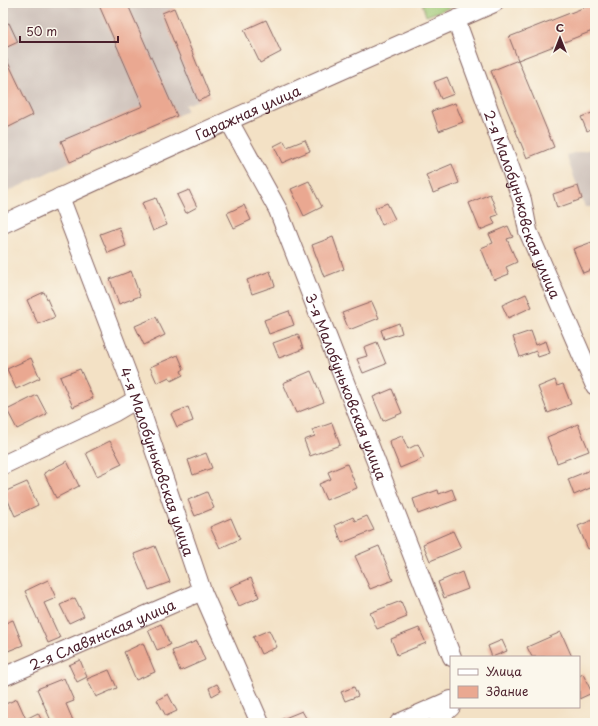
<svg xmlns="http://www.w3.org/2000/svg" width="598" height="726" font-family="'Playpen Sans',sans-serif">
<style>
.industrial{fill:#cec1ba}
.green{fill:#9ec874;stroke:#747450}
.building{fill:#eaa891}
.lines{fill:none;stroke-linecap:round;stroke-linejoin:round}
.minor-casing{stroke:#856361;stroke-width:20}
.minor{stroke:#fff;stroke-width:18}
.labels{text-anchor:middle;dominant-baseline:central;stroke-width:4;stroke-linejoin:round;paint-order:stroke}
.street-label{font-size:14px;fill:#4a1f2b;stroke:#fbf7ec}
</style>
<rect width="100%" height="100%" fill="#fbf7ec"/>
<filter id="ink" filterUnits="userSpaceOnUse"><feTurbulence type="fractalNoise" baseFrequency=".025" numOctaves="2"/><feDisplacementMap in="SourceGraphic" scale="8" xChannelSelector="R" yChannelSelector="G"/><feConvolveMatrix kernelMatrix="1 2 1 2 8 2 1 2 1" color-interpolation-filters="sRGB"/></filter>
<filter id="wash" filterUnits="userSpaceOnUse"><feTurbulence type="fractalNoise" baseFrequency=".012" numOctaves="4" result="noise"/><feDisplacementMap in="SourceGraphic" scale="16" xChannelSelector="R" yChannelSelector="G"/><feGaussianBlur stdDeviation="0.9" result="paint"/><feColorMatrix in="noise" values="0 0 0 0 0 0 0 0 0 0 0 0 0 0 0 0 0 1.4 0 .05"/><feComposite in="paint" operator="in"/></filter>
<g filter="url(#wash)">
<rect width="100%" height="100%" fill="#f3e1c5"/>
<g class="industrial">
<polygon points="3,3 171,3 210,96 185,105 187,110 177,116 70,162 3,194"/>
<polygon points="595,148 595,207 585,207 566,155"/>
</g>
<polygon class="green" points="422,3 453,3 454,6 426,16"/>
<g id="blocks">
<g class="building">
<polygon points="98,3 132,3 128,5 177,116 70,162 61,141 143,106"/>
<polygon points="593,4 595,10 595,30 518,60 509,37"/>
<polygon points="174,8 210,96 198,101 162,13"/>
<polygon points="266,20 281,52 260,63 244,30"/>
<polygon points="9,23 18,42 3,49 3,25"/>
<polygon points="3,52 33,115 3,130"/>
<polygon points="518,60 554,147 527,158 491,71"/>
<polygon points="447,77 454,94 441,99 434,82"/>
<polygon points="455,103 463,122 439,131 432,111"/>
<polygon points="592,113 595,119 595,127 587,131 581,117"/>
<polygon points="305,140 310,151 282,163 274,146 284,141 287,147"/>
<polygon points="452,164 459,183 433,193 426,175"/>
<polygon points="309,181 322,207 304,216 291,189"/>
<polygon points="578,186 582,199 557,208 553,194"/>
<polygon points="189,190 197,207 186,213 177,195"/>
<polygon points="490,194 498,215 492,217 495,224 480,230 469,203"/>
<polygon points="156,198 167,225 153,231 142,203"/>
<polygon points="387,203 395,219 382,225 375,208"/>
<polygon points="244,205 251,220 234,228 227,213"/>
<polygon points="508,226 513,237 507,239 517,262 506,267 509,274 494,280 481,248 493,243 489,234"/>
<polygon points="119,227 126,246 108,253 100,234"/>
<polygon points="333,237 344,269 324,277 312,245"/>
<polygon points="592,242 595,250 595,268 583,273 573,249"/>
<polygon points="131,271 140,296 119,304 110,279"/>
<polygon points="270,271 275,286 252,294 247,280"/>
<polygon points="44,292 55,317 38,324 27,300"/>
<polygon points="526,294 532,307 508,318 502,305"/>
<polygon points="372,302 379,318 349,330 342,313"/>
<polygon points="289,311 294,325 269,334 264,320"/>
<polygon points="156,317 165,335 144,345 135,326"/>
<polygon points="399,323 402,333 384,339 381,330"/>
<polygon points="531,331 536,345 546,341 550,353 538,357 536,351 520,357 513,337"/>
<polygon points="298,334 303,349 279,358 273,343"/>
<polygon points="377,342 386,364 363,373 357,359 367,356 364,347"/>
<polygon points="178,355 184,369 181,371 183,375 171,381 169,377 157,383 150,367"/>
<polygon points="31,358 40,378 16,389 7,369"/>
<polygon points="80,369 93,398 73,407 60,377"/>
<polygon points="311,371 324,402 296,413 283,383"/>
<polygon points="555,380 557,386 563,384 571,404 548,413 538,387"/>
<polygon points="392,389 402,413 383,421 373,397"/>
<polygon points="37,395 47,414 17,429 7,410"/>
<polygon points="188,407 193,421 177,427 171,414"/>
<polygon points="332,423 340,445 310,456 304,440 315,436 312,430"/>
<polygon points="578,424 589,451 557,463 547,437"/>
<polygon points="402,436 408,449 418,444 424,458 400,468 389,441"/>
<polygon points="110,441 122,464 97,476 86,453"/>
<polygon points="206,453 212,468 193,475 188,460"/>
<polygon points="67,461 79,486 56,498 44,473"/>
<polygon points="347,464 357,488 326,500 319,484 331,479 328,472"/>
<polygon points="595,468 595,486 574,495 568,479"/>
<polygon points="27,482 38,505 15,516 4,492"/>
<polygon points="452,489 456,500 418,514 413,499 438,490 439,494"/>
<polygon points="207,492 214,508 195,516 188,500"/>
<polygon points="367,516 374,530 342,543 335,525 353,517 355,521"/>
<polygon points="231,518 240,539 220,548 210,527"/>
<polygon points="595,519 595,546 588,549 578,526"/>
<polygon points="453,531 461,548 430,561 423,544"/>
<polygon points="155,546 170,582 149,590 134,554"/>
<polygon points="379,546 393,580 370,589 355,556"/>
<polygon points="462,572 468,589 444,598 438,582"/>
<polygon points="251,578 259,597 239,606 230,587"/>
<polygon points="48,580 56,598 44,603 60,638 48,643 25,591"/>
<polygon points="75,598 84,616 69,623 60,605"/>
<polygon points="401,601 407,617 377,629 370,613"/>
<polygon points="13,620 23,645 8,651 3,640 3,624"/>
<polygon points="161,624 170,645 157,650 148,630"/>
<polygon points="419,628 426,643 397,655 391,639"/>
<polygon points="269,630 277,647 261,654 253,637"/>
<polygon points="561,632 572,657 532,657 527,647"/>
<polygon points="502,640 507,651 492,657 488,646"/>
<polygon points="197,641 205,660 180,671 172,651"/>
<polygon points="143,643 155,672 136,680 124,652"/>
<polygon points="80,660 87,677 77,682 69,665"/>
<polygon points="109,670 117,688 96,697 87,679"/>
<polygon points="583,674 592,693 579,699 579,676"/>
<polygon points="64,678 74,701 66,704 74,723 52,723 37,689"/>
<polygon points="217,684 221,691 212,696 209,688"/>
<polygon points="354,687 358,696 345,701 341,692"/>
<polygon points="168,694 177,711 166,716 157,700"/>
<polygon points="17,699 26,719 38,713 43,723 8,723 3,713 3,705"/>
<polygon points="302,711 309,723 281,723 280,720"/>
</g>
</g>
</g>
<g filter="url(#ink)">
<use href="#blocks" fill-opacity="0" stroke="#856361" stroke-width="1"/>
<g class="lines">
<g class="minor-casing">
<g id="minor">
<path id="s1" d="M 456,20 L 522,200 L 528,231 L 595,386"/>
<path id="s2" d="M 229,121 L 278,210 L 452,657"/>
<path id="s3" d="M 60,197 L 137,399 L 202,591 L 260,723"/>
<path id="s4" d="M 3,224 C 165,148 330,75 494,3"/>
<polyline points="3,465 115,412 137,399"/>
<path id="s5" d="M 3,677 L 202,591"/>
<polyline points="399,723 451,700"/>
<polyline points="438,723 439,718 451,707"/>
</g>
</g>
<use href="#minor" class="minor"/>
</g>
</g>
<g class="labels">
<g class="street-label">
<text stroke="none"><textPath href="#s4" startOffset="269">Гаражная улица</textPath></text>
<text stroke="none"><textPath href="#s1" startOffset="196">2-я Малобуньковская улица</textPath></text>
<text stroke="none"><textPath href="#s2" startOffset="291">3-я Малобуньковская улица</textPath></text>
<text stroke="none"><textPath href="#s3" startOffset="282">4-я Малобуньковская улица</textPath></text>
<text stroke="none"><textPath href="#s5" startOffset="108">2-я Славянская улица</textPath></text>
</g>
</g>
<rect width="598" height="726" fill="none" stroke="#fbf7ec" stroke-width="16"/>
<rect x="450" y="656" width="130" height="52" fill="#fbf7ec" stroke="#b4a19f"/>
<rect x="458" y="669" width="20" height="6" fill="#ffffff" stroke="#b4a19f"/>
<text x="486" y="676" font-size="12" fill="#4a1f2b">Улица</text>
<rect x="458" y="686" width="20" height="12" fill="#eaa891" stroke="#b4a19f"/>
<text x="486" y="696" font-size="12" fill="#4a1f2b">Здание</text>
<g transform="translate(560 38)" stroke="#fbf7ec" stroke-width="3" paint-order="stroke">
<path d="M0-3L7 15L0 10L-7 15Z" fill="#4a1f2b"/>
<text y="-6" font-size="11" font-weight="bold" text-anchor="middle" fill="#4a1f2b">С</text>
</g>
<path d="M20 36v6h98v-6" fill="none" stroke="#4a1f2b" stroke-width="2"/>
<text x="26" y="36" font-size="12" fill="#4a1f2b" stroke="#fbf7ec" stroke-width="3" paint-order="stroke">50 m</text>
</svg>
